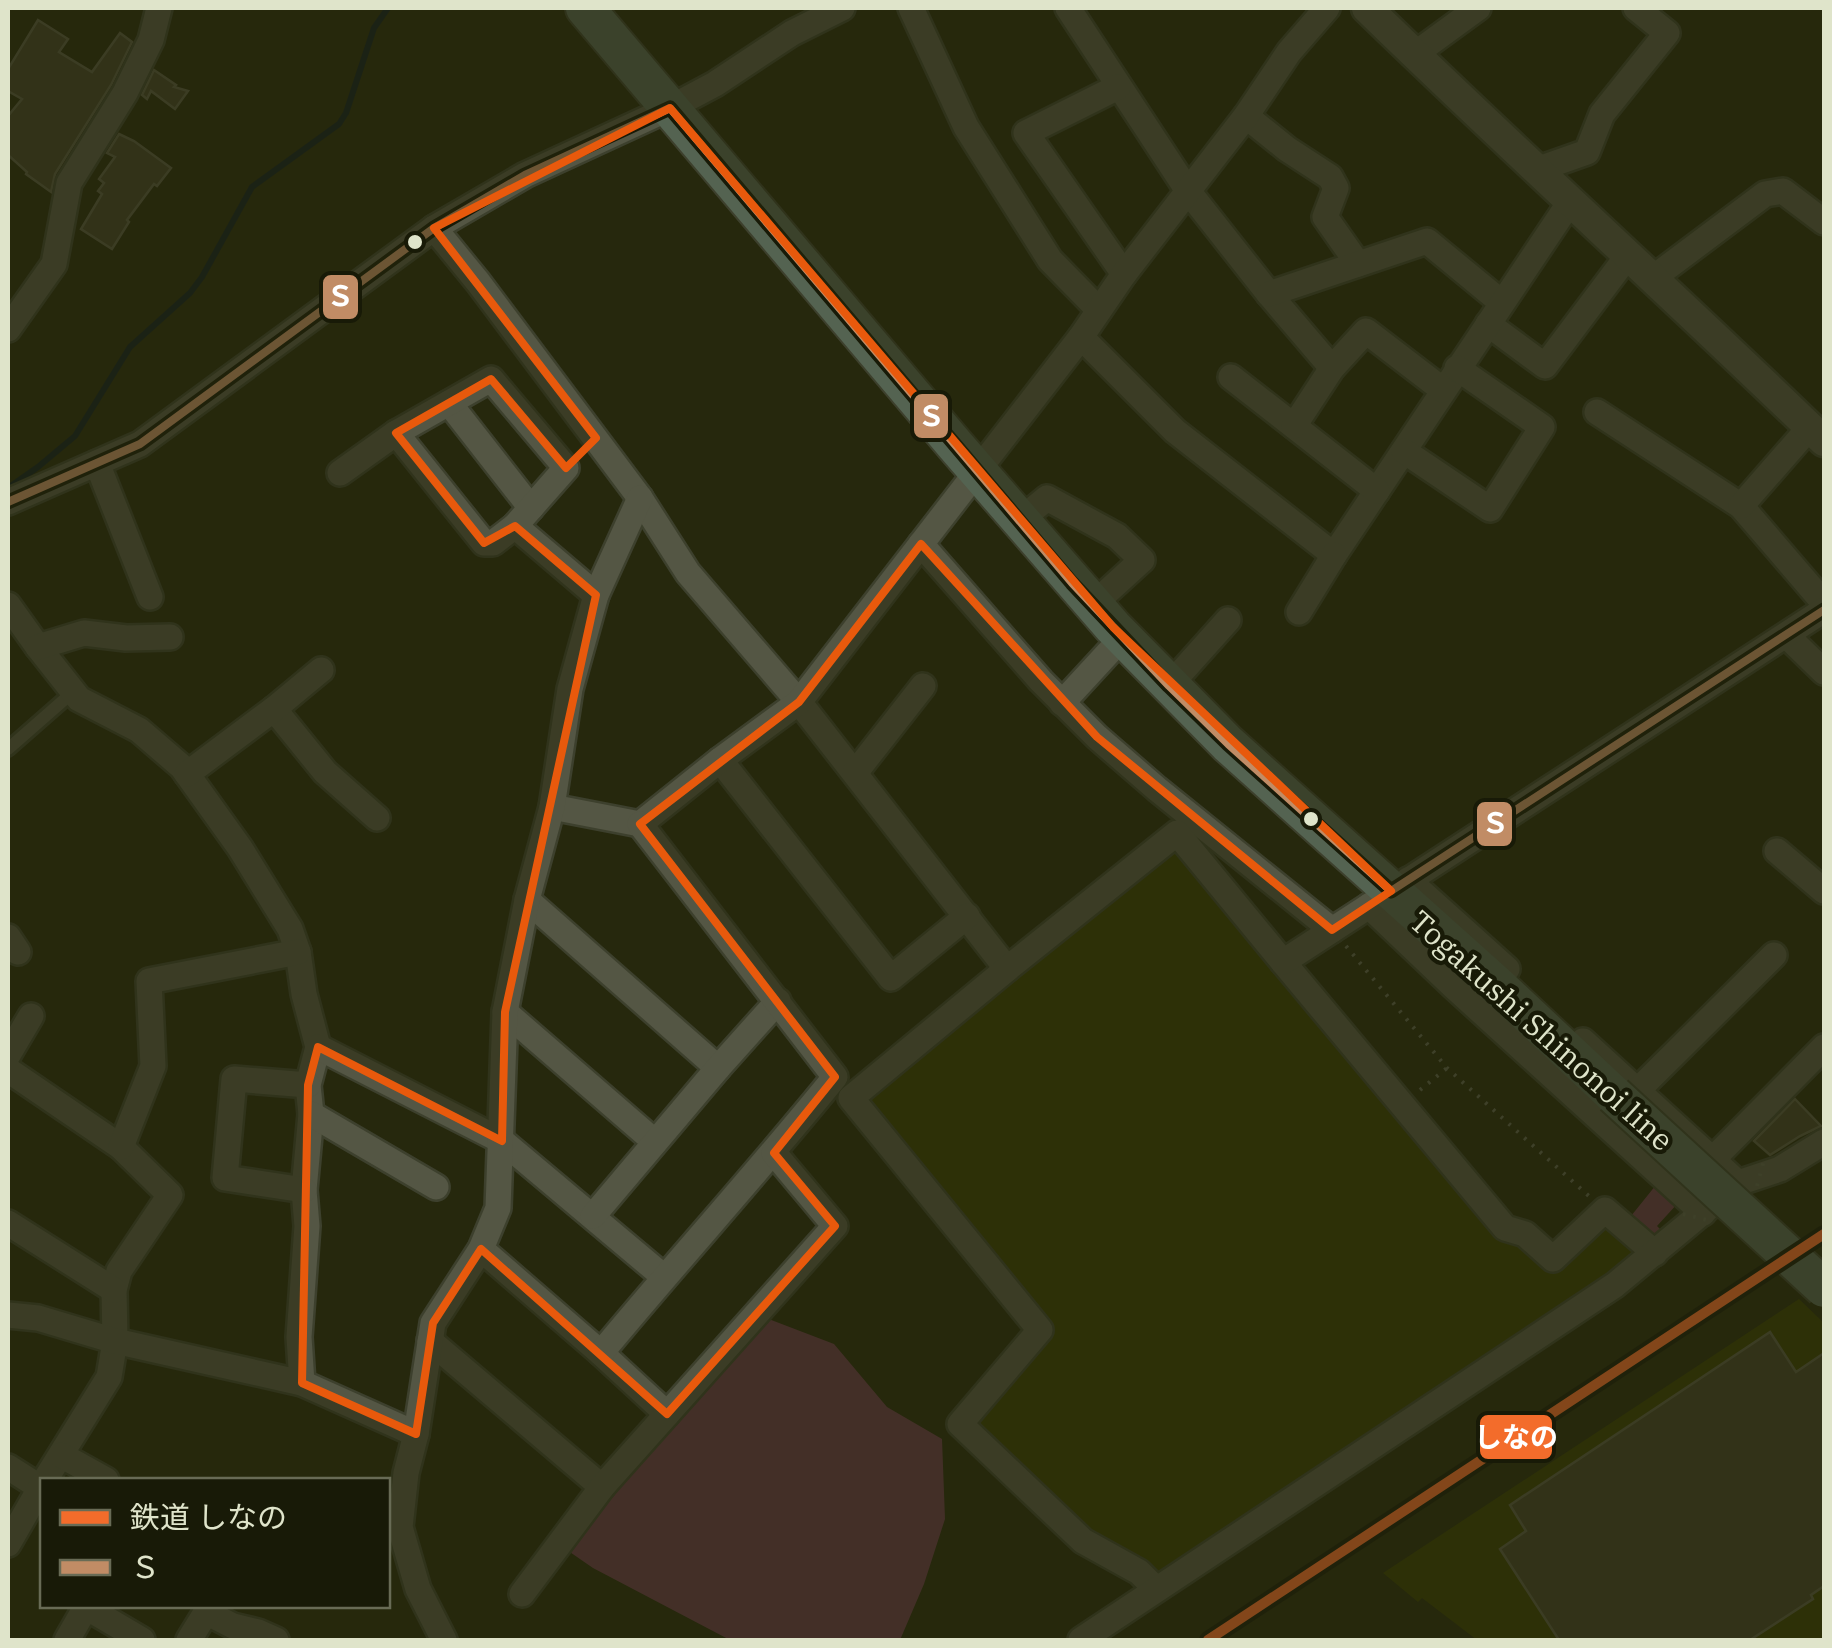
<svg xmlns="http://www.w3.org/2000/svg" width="1832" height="1648" font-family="'IBM Plex Serif','Noto Sans JP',serif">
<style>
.built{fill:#363b02}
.green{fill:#673948}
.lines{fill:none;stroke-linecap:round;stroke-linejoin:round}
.stream{stroke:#0f1c21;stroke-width:6}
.building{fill:#403f27;stroke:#56553f;stroke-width:2.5}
.service-casing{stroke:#3d402d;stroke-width:18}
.minor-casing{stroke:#3d402d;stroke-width:30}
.tertiary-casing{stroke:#3d402d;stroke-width:35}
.primary-casing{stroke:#3d402d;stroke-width:42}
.path{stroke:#5b5d4b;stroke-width:4;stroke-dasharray:2.5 8;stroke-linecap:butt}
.service{stroke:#545644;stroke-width:12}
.minor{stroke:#545644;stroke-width:25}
.tertiary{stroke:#545644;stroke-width:30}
.primary{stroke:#546351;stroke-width:38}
.primary-bridge-casing{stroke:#3d402d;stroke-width:42;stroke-linecap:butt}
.path-bridge{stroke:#5b5d4b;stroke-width:4;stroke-dasharray:2.5 8;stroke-linecap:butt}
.primary-bridge{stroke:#546351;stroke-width:38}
.bus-1-casing{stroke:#181a07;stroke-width:15}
.bus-1{stroke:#c18c65;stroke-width:8}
.rail-1-casing{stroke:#181a07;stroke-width:18}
.rail-1{stroke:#f36c2b;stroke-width:10}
.marked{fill:none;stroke:#e8590c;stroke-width:8;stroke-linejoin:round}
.bus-dot{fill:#dfe4ca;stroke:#181a07;stroke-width:4}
.labels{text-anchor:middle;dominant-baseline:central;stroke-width:9;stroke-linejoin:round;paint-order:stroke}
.street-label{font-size:30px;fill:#dfe4ca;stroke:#181a07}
.line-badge{stroke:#181a07;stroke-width:4}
.badge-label{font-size:28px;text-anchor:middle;font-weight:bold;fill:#fff}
</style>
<rect width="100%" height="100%" fill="#26280d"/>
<g class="built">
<polygon points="1181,848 1552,1267 1596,1223 1620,1230 1636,1254 1630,1264 1159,1572 1151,1574 1088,1538 970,1424 1050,1331 862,1105 1171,850"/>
<polygon points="1799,1299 1824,1323 1824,1638 1823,1640 1477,1640 1422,1598 1418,1602 1383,1573"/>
</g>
<g class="green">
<polygon points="1656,1185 1678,1203 1657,1226 1666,1235 1660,1241 1627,1221"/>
<polygon points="766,1318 834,1344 887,1407 942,1439 945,1519 924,1584 900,1640 730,1640 593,1568 564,1548"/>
</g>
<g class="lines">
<polyline class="stream" points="8,488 38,467 75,436 130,347 190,293 202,277 252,187 339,124 346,113 374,28 388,8"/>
</g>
<g class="building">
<polygon points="38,20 68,39 59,52 92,72 120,33 132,42 111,85 55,174 51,192 26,174 27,172 8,155 8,116 22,99 8,91 8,69"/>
<polygon points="154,70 176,85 174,87 188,91 175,109 151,91 147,99 142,95"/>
<polygon points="119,134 134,141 171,168 157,186 154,184 127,220 129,222 112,249 81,229 102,194 98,191 104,183 99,179 115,157 107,153"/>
<polygon points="1795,1099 1821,1126 1800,1136 1770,1155 1754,1141"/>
<polygon points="1770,1332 1796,1372 1824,1353 1824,1586 1811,1595 1813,1599 1750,1640 1559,1640 1500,1549 1526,1531 1510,1505"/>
</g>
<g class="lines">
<g class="service-casing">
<polyline id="service" points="8,749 73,692"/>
</g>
<g class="minor-casing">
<g id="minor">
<polyline points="911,8 966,127 1050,260 1099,310"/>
<polyline points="1068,8 1188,191 1269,294 1332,368"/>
<polyline points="1415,54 1478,8"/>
<polyline points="1118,87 1026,133 1124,274"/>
<polyline points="1246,116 1287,149 1330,177 1336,188 1325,217 1358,264"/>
<polyline points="1536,170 1587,152 1602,114 1667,33 1636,8"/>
<polyline points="434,228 478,282 640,498 688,573 799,702 1007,969"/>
<polyline points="1653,278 1765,194 1783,191 1824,222"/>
<polyline points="1269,294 1427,241 1501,302"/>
<polyline points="1488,324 1545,366 1629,254"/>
<polyline points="8,329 54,264 69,183 125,93 151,40 159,8"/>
<polyline points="1081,337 1175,431 1334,555 1570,202"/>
<polyline points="1231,377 1377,491"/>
<polyline points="449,403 531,508"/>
<polyline points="1597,412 1741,506 1824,603"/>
<polyline points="1294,426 1332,368 1366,331 1443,390"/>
<polyline points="396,433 484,543 493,543 515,526"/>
<polyline points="1404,451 1490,509 1542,427 1457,368"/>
<polyline points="97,463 150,597"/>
<polyline points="340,473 396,433 491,379 566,468 515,526 596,595"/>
<polyline points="8,502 140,444 434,228 525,175 670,108 715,84 792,33 842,8"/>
<polyline points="1741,506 1810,427"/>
<polyline points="1019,521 1047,498 1117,536 1142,560 1107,592"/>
<polyline points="921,544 1041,681 1097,737 1157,789 1332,930"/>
<polyline points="8,605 38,647 79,699 139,730 182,767 240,848 290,929 298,952 304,994 318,1047 308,1085 311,1114 304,1190 307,1226 299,1337 302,1383"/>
<polyline points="1299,612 1334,555"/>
<polyline points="1787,636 1824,672"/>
<polyline points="38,647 84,633 126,638 170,637"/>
<polyline points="1169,686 1228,620"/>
<polyline points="1062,703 1109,652"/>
<polyline points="274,709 325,772 377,818"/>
<polyline points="720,760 891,978 967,916"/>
<polyline points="855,773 923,686"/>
<polyline points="187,774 274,709 321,670"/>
<polyline points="552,807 640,824 720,760 799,702 1081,337 1124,274 1246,116 1289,52 1327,8"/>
<polyline points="1777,851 1824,891"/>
<polyline points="1408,880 1507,969"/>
<polyline points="527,900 718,1068"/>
<polyline points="1369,906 1453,986 1703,1213"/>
<polyline points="8,937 18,952"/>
<polyline points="1283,962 1505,1228 1525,1234 1553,1259 1605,1210 1655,1253"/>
<polyline points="505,1012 655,1142"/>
<polyline points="1583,1041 1738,1183"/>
<polyline points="318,1047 502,1141 664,1277"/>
<polyline points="8,1055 31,1016"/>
<polyline points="8,1070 121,1147 170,1195 119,1271 114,1290 115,1341 109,1377 45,1480"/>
<polyline points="1637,1091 1774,955"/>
<polyline points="311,1114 436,1187"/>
<polyline points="121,1147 153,1066 149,981 298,952"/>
<polyline points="1712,1160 1824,1047"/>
<polyline points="304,1190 225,1178 234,1079 308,1085"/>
<polyline points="593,1216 718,1068 778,1001"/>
<polyline points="8,1223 114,1290"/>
<polyline points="481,1249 601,1353 667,1414"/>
<polyline points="8,1315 38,1318 115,1341 302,1383 416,1434"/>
<polyline points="430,1341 602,1487"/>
<path d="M 601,1353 C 678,1260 759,1171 835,1077 L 640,824"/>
<polyline points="61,1455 106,1480"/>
<polyline points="8,1467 41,1488"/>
<polyline points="8,1544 42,1485"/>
<polyline points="1156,1589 1139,1572 1083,1541 960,1424 1040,1330 851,1098 1007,969 1177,833 1283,962 1824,610"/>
<polyline points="522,1594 602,1487 835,1226 774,1153"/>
<polyline points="206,1612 233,1626 258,1632 276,1640"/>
<polyline points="67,1640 86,1607 142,1640"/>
<polyline points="189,1640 210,1606"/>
<polyline points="444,1640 418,1589 400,1527 406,1473 416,1434 433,1323 481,1249 498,1208 505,1012 527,900 552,807 570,689 596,595 640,498"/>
<polyline points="1081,1640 1615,1285 1738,1183 1780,1169 1824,1142"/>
</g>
</g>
<g class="tertiary-casing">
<path id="tertiary" d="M 1367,8 C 1517,154 1673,295 1824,441"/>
</g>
<g class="primary-casing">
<polyline id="primary" points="585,8 955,445 1113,627 1228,744 1501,989 1614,1095"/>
</g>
<g class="path">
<polyline points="1346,946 1447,1068 1590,1197"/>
<polyline points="1420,1090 1447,1068"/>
</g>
<use href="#service" class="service"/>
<use href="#minor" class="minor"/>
<use href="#tertiary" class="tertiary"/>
<use href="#primary" class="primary"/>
<g class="primary-bridge-casing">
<polyline id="primary-bridge" points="1614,1095 1824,1288"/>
</g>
<g class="path-bridge">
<polyline points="1757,1186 1764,1160"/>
<polyline points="1683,1214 1707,1220"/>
</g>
<use href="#primary-bridge" class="primary-bridge"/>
<g class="bus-1-casing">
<polyline id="bus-1" points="8,502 140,444 434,228 525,175 670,108 1072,583 1169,686 1228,744 1391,891 1824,610"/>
</g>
<use href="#bus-1" class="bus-1"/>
<g class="rail-1-casing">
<polyline id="rail-1" points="1208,1640 1824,1234"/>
</g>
<use href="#rail-1" class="rail-1"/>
</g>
<path d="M0 0H1832V1648H0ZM 670,108 L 1113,627 L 1391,891 L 1332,930 L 1097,737 L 921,544 L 799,702 L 640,824 L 835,1077 L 774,1153 L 835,1226 L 667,1414 L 481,1249 L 433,1323 L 416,1434 L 302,1383 L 308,1085 L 318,1047 L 502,1141 L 505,1012 L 596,595 L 515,526 L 484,543 L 396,433 L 491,379 L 566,468 L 596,438 L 434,228 Z" fill="#26280d" fill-opacity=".55" fill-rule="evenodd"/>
<path class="marked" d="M 670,108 L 1113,627 L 1391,891 L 1332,930 L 1097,737 L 921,544 L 799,702 L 640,824 L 835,1077 L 774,1153 L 835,1226 L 667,1414 L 481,1249 L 433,1323 L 416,1434 L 302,1383 L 308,1085 L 318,1047 L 502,1141 L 505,1012 L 596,595 L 515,526 L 484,543 L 396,433 L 491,379 L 566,468 L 596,438 L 434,228 Z"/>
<g class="bus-dot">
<circle cx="415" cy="242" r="9"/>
<circle cx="1311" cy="819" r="9"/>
</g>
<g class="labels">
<g class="street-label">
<text transform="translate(1542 1030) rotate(42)">Togakushi Shinonoi line</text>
</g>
</g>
<g class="line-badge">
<rect x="321" y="273" width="39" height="48" rx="10" fill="#c18c65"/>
<rect x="912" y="392" width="38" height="48" rx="10" fill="#c18c65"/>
<rect x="1475" y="800" width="39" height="48" rx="10" fill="#c18c65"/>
<rect x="1478" y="1413" width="76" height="48" rx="10" fill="#f36c2b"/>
</g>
<g class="badge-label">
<text x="340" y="306">Ｓ</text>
<text x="931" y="426">Ｓ</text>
<text x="1495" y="833">Ｓ</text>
<text x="1516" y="1447">しなの</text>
</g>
<rect width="1832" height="1648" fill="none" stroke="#dfe4ca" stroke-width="20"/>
<rect x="40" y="1478" width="350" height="130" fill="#181a07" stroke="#686b55" stroke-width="2.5"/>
<rect x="60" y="1510" width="50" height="15" fill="#f36c2b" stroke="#686b55" stroke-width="2.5"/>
<text x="130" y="1528" font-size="30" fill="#dfe4ca">鉄道 しなの</text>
<rect x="60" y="1560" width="50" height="15" fill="#c18c65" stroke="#686b55" stroke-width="2.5"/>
<text x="130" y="1578" font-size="30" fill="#dfe4ca">Ｓ</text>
</svg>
